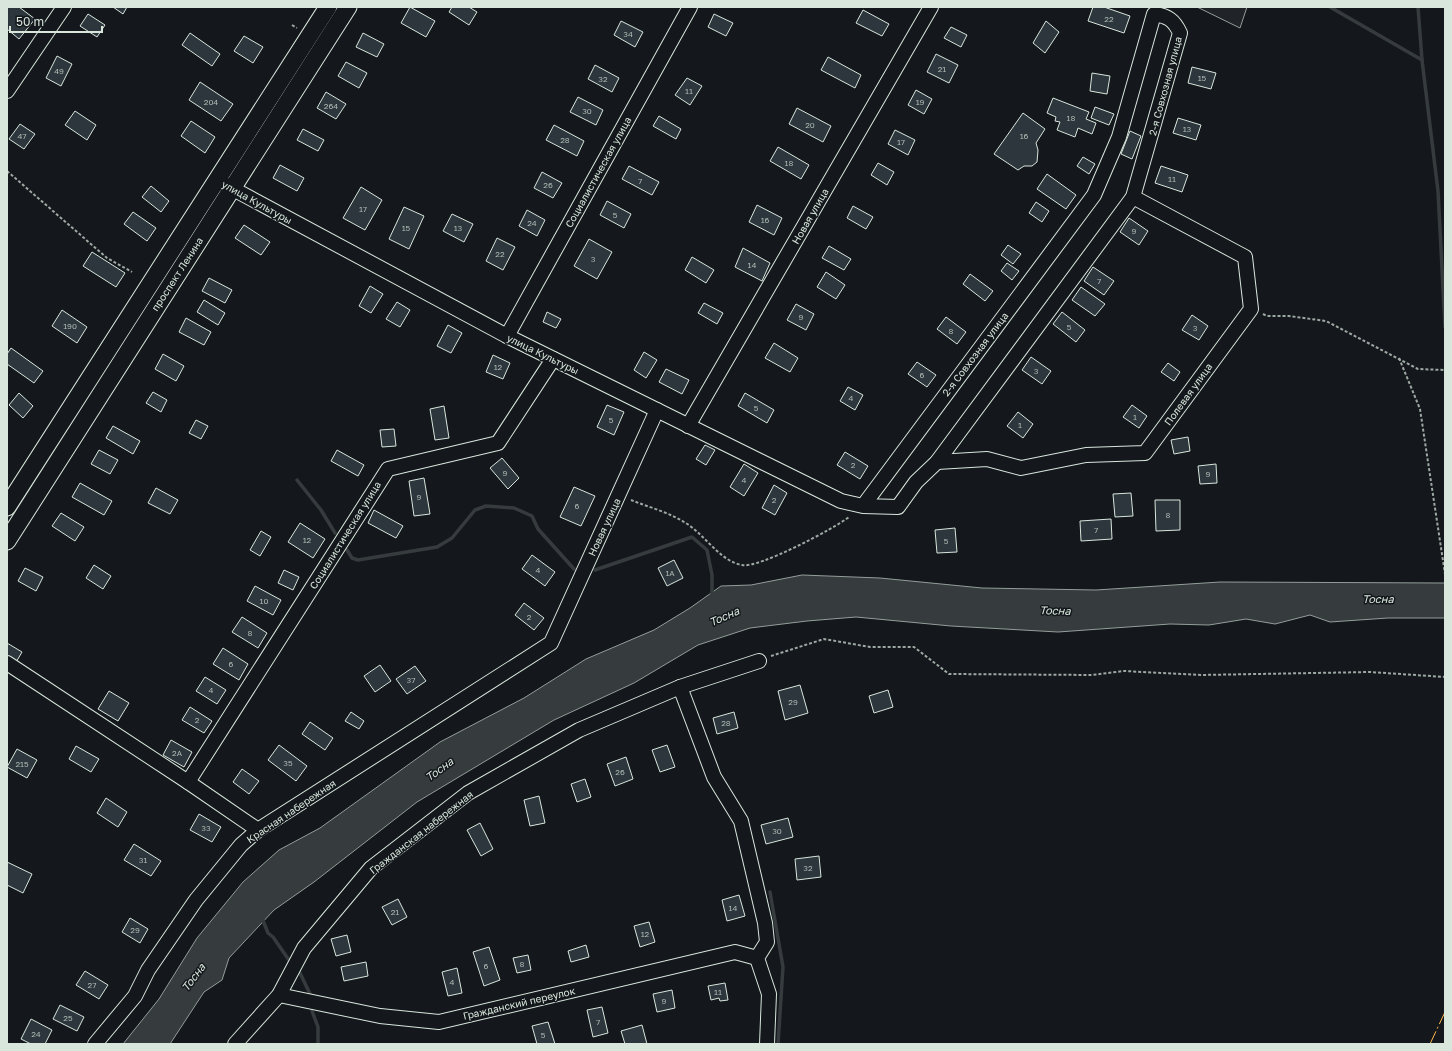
<svg xmlns="http://www.w3.org/2000/svg" width="1452" height="1051" font-family="'Golos Text',sans-serif">
<style>
.green{fill:#202428;stroke:#939e99}
.water{fill:#363b3e;stroke:#939e99}
.lines{fill:none;stroke-linecap:round;stroke-linejoin:round}
.stream{stroke:#363b3e;stroke-width:3.5}
.building{fill:#2c363c;stroke:#d8e6dc}
.minor-casing{stroke:#d8e6dc;stroke-width:16}
.major-casing{stroke:#d8e6dc;stroke-width:19}
.path{stroke:#9da8a2;stroke-width:2;stroke-dasharray:3 2;stroke-linecap:butt}
.minor{stroke:#14181c;stroke-width:14}
.major{stroke:#14181c;stroke-width:17}
.power{stroke:#ffb74d;stroke-width:1;stroke-dasharray:14 3 2 3;stroke-linecap:butt}
.labels{text-anchor:middle;dominant-baseline:central;stroke-width:3;stroke-linejoin:round;paint-order:stroke}
.number-label{font-size:8px;fill:#adbab4}
.street-label{font-size:10px;fill:#d8e6dc;stroke:#14181c}
.water-label{font-size:11px;font-style:italic;fill:#d8e6dc;stroke:#14181c}
</style>
<rect width="100%" height="100%" fill="#14181c"/>
<polygon class="green" points="1197,7 1247,7 1240,28"/>
<polygon class="water" points="802,575 880,578 982,588 1096,590 1220,582 1445,583 1445,618 1388,618 1330,622 1310,615 1275,624 1246,619 1209,625 1170,624 1058,632 951,626 856,617 807,621 750,628 698,645 634,683 554,720 417,802 314,882 274,910 229,958 222,980 204,992 170,1044 123,1044 159,999 197,938 243,882 279,850 320,828 440,742 524,698 586,659 654,630 690,608 721,586 751,585"/>
<g class="lines">
<g class="stream">
<polyline points="1330,7 1422,60 1418,7"/>
<polyline points="1422,60 1438,191 1445,327"/>
<polyline points="297,480 321,510 335,533"/>
<polyline points="347,550 352,558 358,560 437,547 452,538 475,510 486,506 514,508 532,516 538,529 574,569"/>
<polyline points="595,570 692,537 707,550 712,575 712,596"/>
<polyline points="770,892 783,967 778,1044"/>
<polyline points="262,918 268,933 273,937 291,963"/>
<polyline points="300,973 311,996"/>
<polyline points="312,1011 318,1027 318,1044"/>
</g>
</g>
<g class="building">
<polygon points="7,7 19,7 35,19 19,39 7,29"/>
<polygon points="113,7 127,7 123,14"/>
<polygon points="410,7 435,21 426,37 401,23"/>
<polygon points="452,7 469,7 477,12 469,25 449,12"/>
<polygon points="1093,7 1104,7 1130,16 1124,33 1088,21"/>
<polygon points="863,10 889,24 882,36 856,23"/>
<polygon points="88,14 105,25 97,37 80,26"/>
<polygon points="714,14 733,23 726,36 708,27"/>
<polygon points="621,21 643,32 635,47 614,35"/>
<polygon points="1046,21 1059,32 1045,53 1033,43"/>
<polygon points="951,27 967,35 961,47 944,38"/>
<polygon points="190,33 220,54 212,66 182,45"/>
<polygon points="363,33 384,44 377,57 356,47"/>
<polygon points="244,36 263,47 253,63 234,51"/>
<polygon points="936,54 958,65 949,83 927,72"/>
<polygon points="57,56 72,64 61,86 46,78"/>
<polygon points="828,57 861,75 855,88 821,70"/>
<polygon points="346,62 367,73 359,88 338,76"/>
<polygon points="595,65 619,78 612,92 588,79"/>
<polygon points="1192,67 1216,73 1211,89 1188,83"/>
<polygon points="1092,73 1110,76 1107,94 1090,91"/>
<polygon points="687,78 702,86 690,105 675,95"/>
<polygon points="200,82 233,104 221,121 189,100"/>
<polygon points="916,90 932,99 924,114 908,105"/>
<polygon points="326,92 346,104 336,119 317,108"/>
<polygon points="578,97 603,110 596,125 570,112"/>
<polygon points="1053,98 1089,112 1086,119 1096,123 1092,134 1078,128 1075,137 1057,130 1060,122 1055,121 1056,117 1047,113"/>
<polygon points="1095,107 1114,114 1109,125 1091,118"/>
<polygon points="797,108 831,126 823,142 789,124"/>
<polygon points="75,111 96,125 87,140 65,125"/>
<polygon points="1023,113 1045,129 1036,143 1038,150 1037,162 1032,166 1024,166 1018,170 994,154"/>
<polygon points="659,116 681,129 676,139 653,126"/>
<polygon points="1178,118 1201,125 1196,140 1173,133"/>
<polygon points="191,121 215,137 205,153 181,136"/>
<polygon points="20,124 35,134 24,149 9,139"/>
<polygon points="554,125 584,141 577,156 546,140"/>
<polygon points="303,129 324,140 318,151 297,140"/>
<polygon points="895,130 915,140 908,155 888,144"/>
<polygon points="1130,131 1141,136 1132,159 1121,154"/>
<polygon points="778,147 809,165 801,179 770,161"/>
<polygon points="1083,157 1095,164 1089,174 1077,166"/>
<polygon points="878,163 894,172 887,185 871,175"/>
<polygon points="280,165 304,178 297,191 273,178"/>
<polygon points="629,166 659,182 652,195 622,179"/>
<polygon points="1161,166 1188,175 1182,192 1155,183"/>
<polygon points="542,172 562,183 553,198 534,188"/>
<polygon points="1047,174 1076,195 1066,209 1037,189"/>
<polygon points="151,186 169,201 161,212 142,197"/>
<polygon points="361,187 382,200 365,230 343,218"/>
<polygon points="607,201 631,214 624,228 600,215"/>
<polygon points="1036,202 1049,211 1042,222 1029,213"/>
<polygon points="757,205 782,218 774,235 749,222"/>
<polygon points="853,206 873,217 866,229 847,218"/>
<polygon points="404,207 424,216 409,249 389,239"/>
<polygon points="527,210 545,220 537,236 519,226"/>
<polygon points="133,212 156,228 147,241 124,224"/>
<polygon points="452,214 473,224 464,242 443,231"/>
<polygon points="1129,218 1148,231 1139,245 1120,232"/>
<polygon points="244,225 270,242 261,255 235,238"/>
<polygon points="497,238 515,247 503,270 486,261"/>
<polygon points="589,239 612,252 597,279 574,266"/>
<polygon points="1008,245 1021,254 1013,264 1001,255"/>
<polygon points="829,246 851,259 844,270 822,258"/>
<polygon points="743,248 770,263 762,281 735,267"/>
<polygon points="92,252 125,273 116,287 83,266"/>
<polygon points="692,257 714,270 706,283 685,270"/>
<polygon points="1007,263 1019,271 1012,280 1001,271"/>
<polygon points="1093,267 1114,281 1104,295 1084,281"/>
<polygon points="826,272 845,285 836,299 817,287"/>
<polygon points="970,274 993,291 985,301 963,284"/>
<polygon points="209,278 232,290 225,303 202,291"/>
<polygon points="370,286 383,294 371,313 359,306"/>
<polygon points="1081,287 1105,304 1095,316 1072,300"/>
<polygon points="204,300 225,313 218,325 197,312"/>
<polygon points="397,302 410,310 400,327 386,319"/>
<polygon points="704,303 723,313 717,324 698,313"/>
<polygon points="796,304 814,314 806,330 787,320"/>
<polygon points="62,310 87,327 77,343 52,326"/>
<polygon points="547,312 561,319 556,328 543,322"/>
<polygon points="1062,312 1085,330 1076,342 1053,324"/>
<polygon points="1192,315 1208,326 1199,340 1182,330"/>
<polygon points="946,317 966,332 957,344 937,329"/>
<polygon points="186,318 211,332 204,345 179,332"/>
<polygon points="448,325 462,333 451,353 437,346"/>
<polygon points="774,343 798,358 790,372 765,358"/>
<polygon points="11,348 43,371 34,383 7,364 7,354"/>
<polygon points="644,352 657,360 646,378 634,370"/>
<polygon points="163,354 184,366 176,381 155,369"/>
<polygon points="493,355 510,363 503,379 486,372"/>
<polygon points="1031,357 1051,371 1042,384 1022,370"/>
<polygon points="917,362 936,375 927,387 908,374"/>
<polygon points="1168,363 1180,372 1174,381 1161,372"/>
<polygon points="666,369 689,380 682,394 659,382"/>
<polygon points="848,387 863,395 855,410 840,401"/>
<polygon points="153,392 167,400 161,412 146,403"/>
<polygon points="19,393 33,406 23,418 9,405"/>
<polygon points="745,393 774,410 767,423 738,406"/>
<polygon points="607,405 624,412 614,435 597,427"/>
<polygon points="1132,405 1147,416 1139,428 1123,417"/>
<polygon points="444,406 449,438 435,440 430,409"/>
<polygon points="1018,412 1033,424 1023,438 1007,426"/>
<polygon points="196,420 208,426 201,439 189,433"/>
<polygon points="113,426 140,441 133,454 106,438"/>
<polygon points="394,429 396,446 382,447 380,430"/>
<polygon points="1188,437 1190,451 1174,454 1171,440"/>
<polygon points="705,445 715,450 706,465 696,459"/>
<polygon points="99,450 118,460 110,474 91,464"/>
<polygon points="337,450 364,465 358,476 331,461"/>
<polygon points="845,452 868,466 860,479 837,465"/>
<polygon points="502,458 519,478 508,489 490,468"/>
<polygon points="744,464 758,473 744,496 730,487"/>
<polygon points="1216,464 1217,483 1200,484 1198,466"/>
<polygon points="424,478 430,514 414,516 409,481"/>
<polygon points="80,483 112,501 104,515 72,497"/>
<polygon points="774,485 787,493 775,515 762,508"/>
<polygon points="574,487 595,496 581,526 560,517"/>
<polygon points="156,488 178,500 170,514 148,503"/>
<polygon points="1131,493 1133,516 1115,517 1113,494"/>
<polygon points="1155,500 1180,500 1180,530 1156,531"/>
<polygon points="374,510 403,526 396,538 368,523"/>
<polygon points="61,513 84,527 75,541 52,526"/>
<polygon points="1111,519 1112,539 1081,541 1080,521"/>
<polygon points="300,523 325,539 313,558 288,542"/>
<polygon points="955,528 957,552 937,553 935,530"/>
<polygon points="261,531 271,537 260,556 250,550"/>
<polygon points="532,555 555,572 545,586 522,569"/>
<polygon points="674,560 683,578 667,586 658,568"/>
<polygon points="94,565 111,576 103,589 86,578"/>
<polygon points="25,568 43,577 36,591 18,581"/>
<polygon points="284,570 299,577 293,590 278,583"/>
<polygon points="255,586 281,600 273,615 247,601"/>
<polygon points="524,603 544,618 534,630 515,615"/>
<polygon points="242,617 267,633 258,648 232,632"/>
<polygon points="7,643 22,652 15,664 7,659"/>
<polygon points="223,648 248,664 239,680 213,664"/>
<polygon points="380,665 391,681 375,692 364,676"/>
<polygon points="415,666 426,681 407,694 396,679"/>
<polygon points="205,677 226,690 217,704 196,691"/>
<polygon points="800,685 808,713 785,720 778,691"/>
<polygon points="888,690 893,707 874,713 869,696"/>
<polygon points="109,691 129,703 118,721 98,709"/>
<polygon points="190,707 212,721 204,733 182,720"/>
<polygon points="351,712 364,721 359,729 345,721"/>
<polygon points="734,712 738,728 717,734 713,718"/>
<polygon points="310,722 333,738 325,750 302,734"/>
<polygon points="171,740 192,752 184,767 163,755"/>
<polygon points="279,745 307,766 296,781 268,760"/>
<polygon points="667,745 675,767 660,772 652,750"/>
<polygon points="76,746 99,759 91,772 69,759"/>
<polygon points="17,749 37,760 27,778 7,767"/>
<polygon points="626,757 633,779 615,786 607,764"/>
<polygon points="242,769 259,781 249,794 233,782"/>
<polygon points="585,779 591,797 577,802 571,784"/>
<polygon points="539,796 545,823 530,826 524,800"/>
<polygon points="106,798 127,812 118,827 97,813"/>
<polygon points="199,814 221,827 212,842 190,830"/>
<polygon points="788,818 793,837 766,844 761,825"/>
<polygon points="480,823 493,849 481,856 467,830"/>
<polygon points="134,844 161,861 151,876 124,860"/>
<polygon points="819,856 821,877 797,880 795,859"/>
<polygon points="7,862 32,874 23,893 7,885"/>
<polygon points="739,895 745,916 727,921 722,900"/>
<polygon points="398,899 407,917 392,925 382,907"/>
<polygon points="130,918 148,929 140,943 122,932"/>
<polygon points="649,922 655,942 640,947 634,926"/>
<polygon points="347,935 351,952 336,956 331,939"/>
<polygon points="586,945 589,957 571,962 568,951"/>
<polygon points="489,947 500,980 484,986 473,952"/>
<polygon points="528,955 531,970 517,973 513,958"/>
<polygon points="366,962 368,976 344,981 341,967"/>
<polygon points="457,968 462,993 448,996 442,972"/>
<polygon points="85,971 108,985 99,999 76,985"/>
<polygon points="725,983 728,1000 720,1001 719,998 711,1000 708,986"/>
<polygon points="672,990 675,1008 657,1012 653,994"/>
<polygon points="60,1005 84,1017 77,1031 53,1019"/>
<polygon points="602,1007 608,1033 593,1037 587,1010"/>
<polygon points="31,1019 52,1030 45,1044 31,1044 21,1039"/>
<polygon points="548,1022 555,1044 537,1044 532,1026"/>
<polygon points="642,1025 647,1044 625,1044 621,1031"/>
</g>
<g class="lines">
<g class="minor-casing">
<g id="minor">
<polyline points="7,91 64,7"/>
<path d="M 224,184 L 507,336 L 841,501 L 863,506 L 898,507 L 916,482 L 937,462 L 1133,197 L 1180,33 C 1174,20 1168,16 1154,14 L 1119,137 L 1094,195 L 863,506"/>
<polyline points="507,336 690,7"/>
<polyline points="688,426 931,7"/>
<polyline points="937,462 987,459 1021,468 1086,455 1145,453 1251,309 1245,257 1133,197"/>
<polyline points="7,663 188,782 258,830"/>
<polyline points="680,687 714,777 741,821 765,923 767,942 757,958 769,994 767,1044"/>
<polyline points="188,782 388,469 498,443 553,359"/>
<polyline points="279,995 380,1016 439,1022 735,952 757,958"/>
<polyline points="95,1044 135,996 148,970 196,900 241,845 258,830 551,643 657,410"/>
<polyline points="235,1044 279,995 304,948 371,868 468,793 579,730 680,687 759,661"/>
</g>
</g>
<g class="major-casing">
<g id="major">
<polyline points="7,507 328,7"/>
<polyline points="7,541 348,7"/>
</g>
</g>
<g class="path">
<polyline points="292,25 297,28"/>
<polyline points="7,171 107,258 132,272"/>
<polyline points="1263,314 1267,316 1289,316 1326,321 1418,369 1445,370"/>
<polyline points="1399,358 1420,409 1445,574"/>
<path d="M 631,500 C 648,507 668,512 684,522 C 704,533 719,561 742,565 C 758,569 835,528 849,517"/>
<polyline points="771,656 824,639 870,647 914,647 949,674 1092,675 1124,671 1201,675 1370,672 1445,677"/>
</g>
<use href="#minor" class="minor"/>
<use href="#major" class="major"/>
<polyline class="power" points="1430,1044 1445,1012"/>
</g>
<g class="labels">
<g class="number-label">
<text x="1109" y="19">22</text>
<text x="628" y="34">34</text>
<text x="942" y="69">21</text>
<text x="59" y="71">49</text>
<text x="1202" y="78">15</text>
<text x="603" y="79">32</text>
<text x="689" y="91">11</text>
<text x="211" y="102">204</text>
<text x="920" y="102">19</text>
<text x="331" y="106">264</text>
<text x="587" y="111">30</text>
<text x="1071" y="118">18</text>
<text x="810" y="125">20</text>
<text x="1187" y="129">13</text>
<text x="22" y="136">47</text>
<text x="1024" y="136">16</text>
<text x="565" y="140">28</text>
<text x="901" y="142">17</text>
<text x="789" y="163">18</text>
<text x="1172" y="179">11</text>
<text x="640" y="181">7</text>
<text x="548" y="185">26</text>
<text x="363" y="209">17</text>
<text x="615" y="215">5</text>
<text x="765" y="220">16</text>
<text x="532" y="223">24</text>
<text x="406" y="228">15</text>
<text x="458" y="228">13</text>
<text x="1134" y="231">9</text>
<text x="500" y="254">22</text>
<text x="593" y="259">3</text>
<text x="752" y="265">14</text>
<text x="1099" y="281">7</text>
<text x="801" y="317">9</text>
<text x="70" y="326">190</text>
<text x="1069" y="327">5</text>
<text x="1195" y="328">3</text>
<text x="951" y="331">8</text>
<text x="498" y="367">12</text>
<text x="1036" y="371">3</text>
<text x="922" y="375">6</text>
<text x="851" y="398">4</text>
<text x="756" y="408">5</text>
<text x="1135" y="417">1</text>
<text x="611" y="420">5</text>
<text x="1020" y="425">1</text>
<text x="853" y="465">2</text>
<text x="505" y="473">9</text>
<text x="1208" y="474">9</text>
<text x="744" y="480">4</text>
<text x="419" y="497">9</text>
<text x="774" y="500">2</text>
<text x="577" y="506">6</text>
<text x="1168" y="515">8</text>
<text x="1096" y="530">7</text>
<text x="307" y="540">12</text>
<text x="946" y="541">5</text>
<text x="538" y="570">4</text>
<text x="670" y="573">1А</text>
<text x="264" y="601">10</text>
<text x="529" y="617">2</text>
<text x="250" y="633">8</text>
<text x="231" y="664">6</text>
<text x="411" y="680">37</text>
<text x="211" y="690">4</text>
<text x="793" y="702">29</text>
<text x="197" y="720">2</text>
<text x="726" y="723">28</text>
<text x="177" y="753">2А</text>
<text x="288" y="763">35</text>
<text x="22" y="764">215</text>
<text x="620" y="772">26</text>
<text x="206" y="828">33</text>
<text x="777" y="831">30</text>
<text x="143" y="860">31</text>
<text x="808" y="868">32</text>
<text x="733" y="908">14</text>
<text x="395" y="912">21</text>
<text x="135" y="930">29</text>
<text x="645" y="934">12</text>
<text x="522" y="964">8</text>
<text x="486" y="966">6</text>
<text x="452" y="982">4</text>
<text x="92" y="985">27</text>
<text x="718" y="992">11</text>
<text x="664" y="1001">9</text>
<text x="68" y="1018">25</text>
<text x="598" y="1022">7</text>
<text x="36" y="1034">24</text>
<text x="543" y="1035">5</text>
</g>
<g class="street-label">
<text transform="translate(1165 86) rotate(-75)">2-я Совхозная улица</text>
<text transform="translate(598 172) rotate(-61)">Социалистическая улица</text>
<text transform="translate(257 202) rotate(29)">улица Культуры</text>
<text transform="translate(810 216) rotate(-60)">Новая улица</text>
<text transform="translate(177 274) rotate(-57)">проспект Ленина</text>
<text transform="translate(543 354) rotate(26)">улица Культуры</text>
<text transform="translate(975 354) rotate(-53)">2-я Совхозная улица</text>
<text transform="translate(1188 394) rotate(-54)">Полевая улица</text>
<text transform="translate(604 527) rotate(-65)">Новая улица</text>
<text transform="translate(345 535) rotate(-58)">Социалистическая улица</text>
<text transform="translate(291 811) rotate(-34)">Красная набережная</text>
<text transform="translate(421 832) rotate(-38)">Гражданская набережная</text>
<text transform="translate(519 1003) rotate(-13)">Гражданский переулок</text>
</g>
<g class="water-label">
<text x="1378" y="598">Тосна</text>
<text transform="translate(1055 610) rotate(2)">Тосна</text>
<text transform="translate(724 616) rotate(-24)">Тосна</text>
<text transform="translate(439 769) rotate(-36)">Тосна</text>
<text transform="translate(193 977) rotate(-53)">Тосна</text>
</g>
</g>
<rect width="1452" height="1051" fill="none" stroke="#d8e6dc" stroke-width="16"/>
<path d="M10 26v6h92v-6" fill="none" stroke="#d8e6dc" stroke-width="2"/>
<text x="16" y="26" font-size="12" fill="#d8e6dc" stroke="#14181c" stroke-width="3" paint-order="stroke">50 m</text>
</svg>
